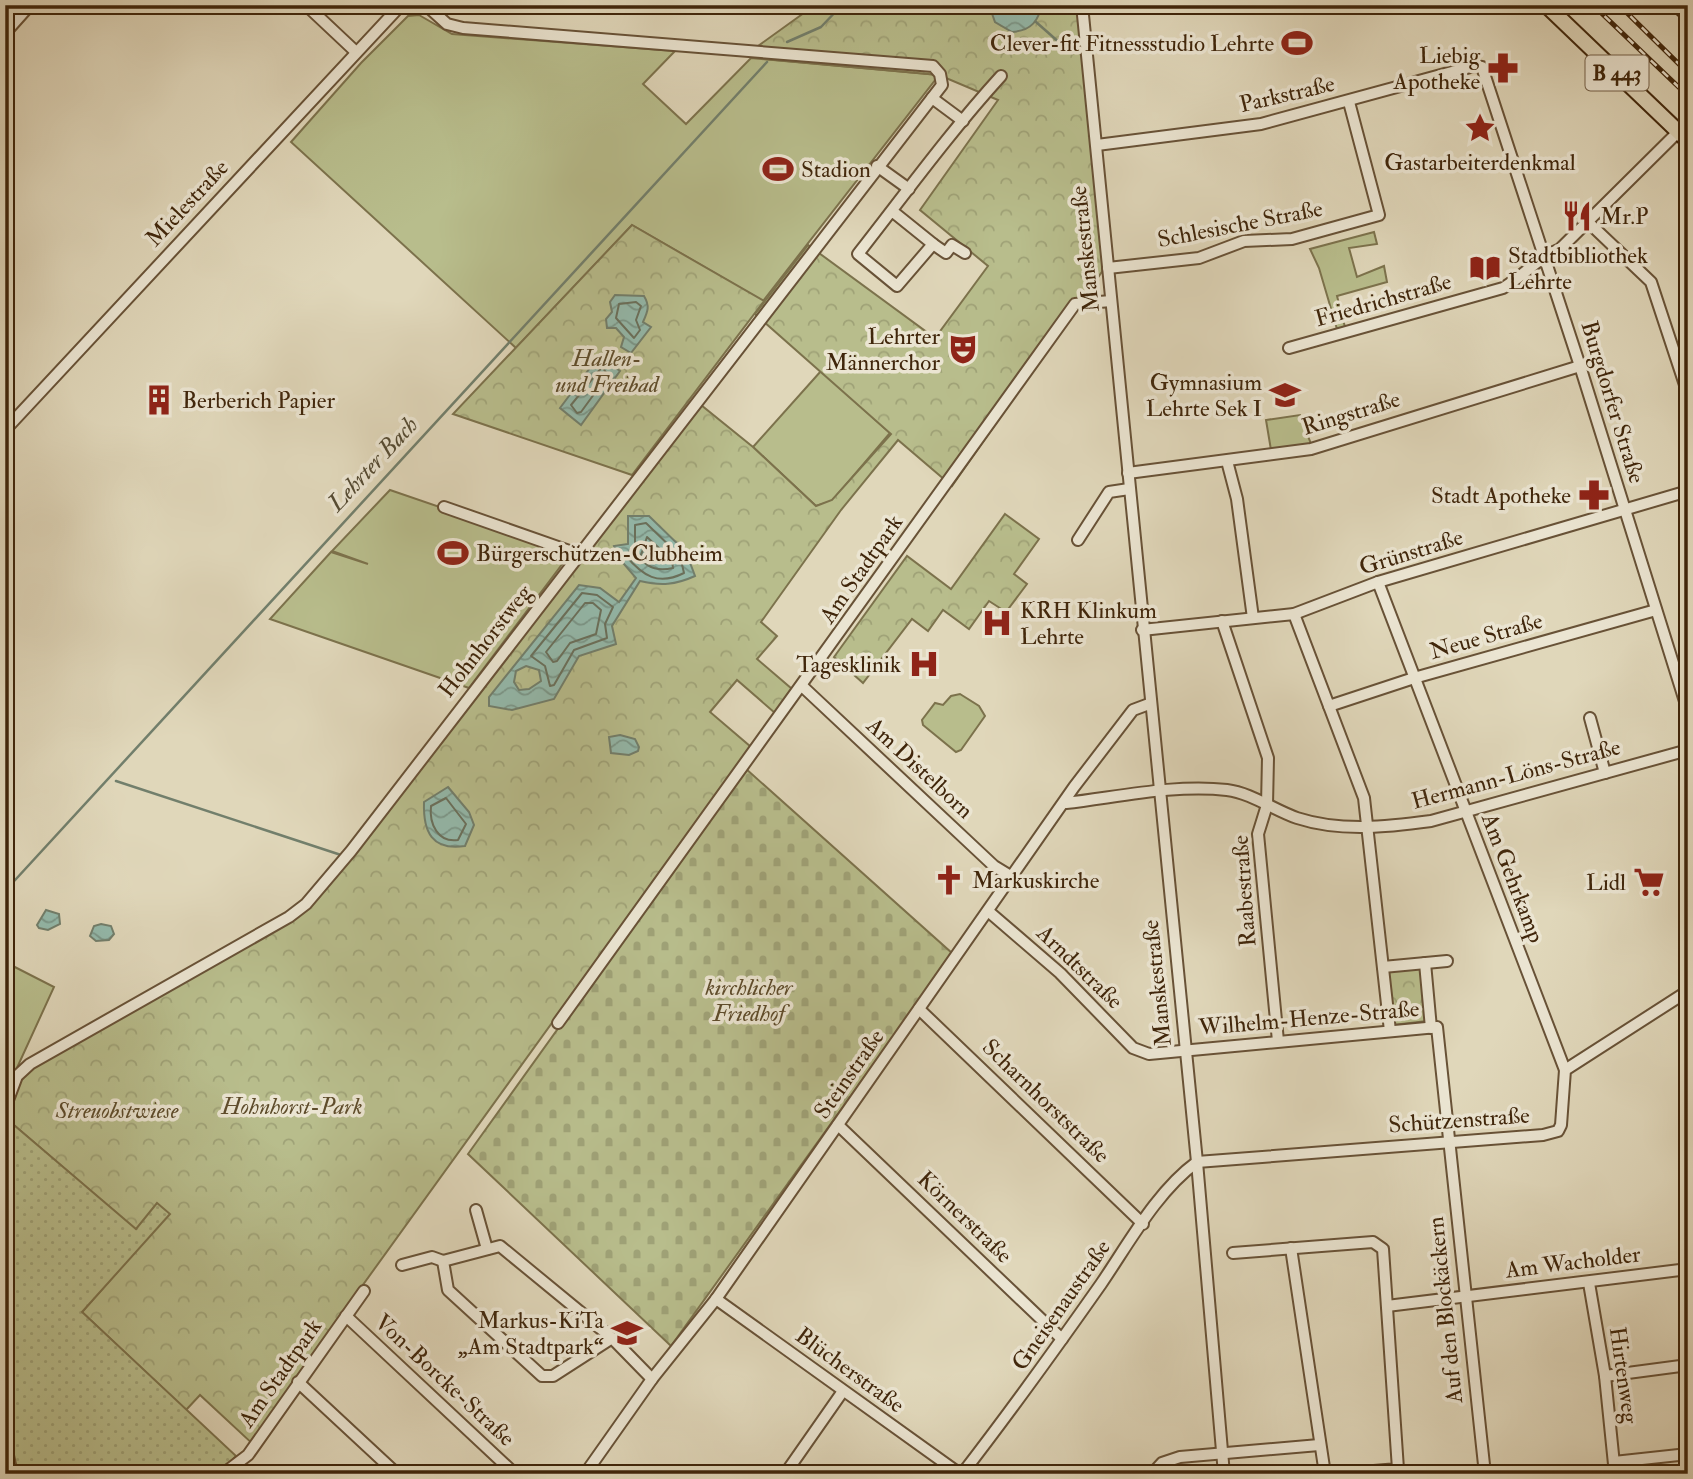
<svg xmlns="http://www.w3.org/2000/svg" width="1693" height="1479" font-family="'IM FELL Double Pica',serif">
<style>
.grass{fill:#b8bd8c;stroke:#7c724c;stroke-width:2}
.cemetery{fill:url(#cemetery-stones);stroke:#7c724c;stroke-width:2}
.park{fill:url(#park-crowns);stroke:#7c724c;stroke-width:2}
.garden{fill:url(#garden-dots);stroke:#7c724c;stroke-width:2}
.water{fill:url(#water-waves);stroke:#727f6c;stroke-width:2;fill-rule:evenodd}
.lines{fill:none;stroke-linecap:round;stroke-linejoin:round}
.shore{stroke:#6a705c;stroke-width:2}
.stream{stroke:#727f6c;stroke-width:2.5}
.minor-casing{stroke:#685237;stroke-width:14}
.major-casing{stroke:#40260b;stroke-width:18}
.minor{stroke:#ebe5d2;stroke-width:10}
.major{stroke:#e0d7ba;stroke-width:14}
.rail-casing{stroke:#40260b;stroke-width:5}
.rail{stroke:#ebe5d2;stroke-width:2.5;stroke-dasharray:8;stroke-linecap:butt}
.labels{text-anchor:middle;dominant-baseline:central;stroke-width:7;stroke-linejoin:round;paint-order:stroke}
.shield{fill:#ebe5d2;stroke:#735f47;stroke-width:2}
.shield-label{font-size:21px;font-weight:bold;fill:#40260b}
.poi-label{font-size:23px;fill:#40260b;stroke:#ebe5d2;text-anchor:end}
.street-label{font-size:23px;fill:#40260b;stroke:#ebe5d2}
.park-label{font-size:23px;font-style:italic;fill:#5e4c2b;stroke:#ebe5d2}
.water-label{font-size:24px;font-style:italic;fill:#554b33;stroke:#ebe5d2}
</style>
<defs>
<pattern id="cemetery-stones" width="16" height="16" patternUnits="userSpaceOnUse" patternTransform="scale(1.75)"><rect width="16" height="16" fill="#b8bd8c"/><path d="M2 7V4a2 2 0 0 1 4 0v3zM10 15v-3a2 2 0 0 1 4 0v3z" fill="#9fa277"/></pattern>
<pattern id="park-crowns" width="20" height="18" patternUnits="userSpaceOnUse" patternTransform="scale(1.75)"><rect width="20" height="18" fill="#b8bd8c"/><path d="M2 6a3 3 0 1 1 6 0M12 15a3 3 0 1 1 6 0" fill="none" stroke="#9fa277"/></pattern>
<pattern id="garden-dots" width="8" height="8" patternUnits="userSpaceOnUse" patternTransform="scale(1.75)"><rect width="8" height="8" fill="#b8bd8c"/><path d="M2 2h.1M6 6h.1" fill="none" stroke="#9fa277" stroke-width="1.8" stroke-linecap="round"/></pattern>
<pattern id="water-waves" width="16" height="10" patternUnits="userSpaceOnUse" patternTransform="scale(1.75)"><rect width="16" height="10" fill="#94baac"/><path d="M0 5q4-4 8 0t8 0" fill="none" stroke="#7a978a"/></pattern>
</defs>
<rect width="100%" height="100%" fill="#e0d7ba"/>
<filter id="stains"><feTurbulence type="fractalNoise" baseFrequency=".00286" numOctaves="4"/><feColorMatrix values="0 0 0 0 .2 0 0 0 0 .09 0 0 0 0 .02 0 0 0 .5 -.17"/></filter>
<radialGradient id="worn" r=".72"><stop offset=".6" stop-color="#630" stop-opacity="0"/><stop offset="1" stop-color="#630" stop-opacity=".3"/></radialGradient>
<g class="grass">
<polygon points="419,15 452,34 675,51 643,84 686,124 751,58 939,75 763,301 632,225 516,348 291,142 361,63 408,16"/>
<polygon points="1374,232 1377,244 1349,248 1357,277 1384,266 1387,282 1337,296 1345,327 1337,329 1319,268 1310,249"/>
<polygon points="821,371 890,433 832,501 816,506 753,447"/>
<polygon points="1300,415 1311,444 1271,450 1266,420"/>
<polygon points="390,490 568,551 569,555 469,688 270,619 331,552 368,564 332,551"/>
<polygon points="960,694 979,706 985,716 961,750 956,752 923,725 922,720 935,703 943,705 951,696"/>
<polygon points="5,962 54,987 5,1094"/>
</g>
<polygon class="cemetery" points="745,768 953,954 671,1346 468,1154"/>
<g class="park">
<path d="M 815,5 L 1078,5 L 1106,266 L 952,486 L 898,440 L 841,510 L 761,622 L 777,636 L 757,659 L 792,689 L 775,713 L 737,680 L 710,712 L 751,747 L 295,1379 L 273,1423 L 256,1447 L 200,1395 L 186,1410 L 82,1312 L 169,1213 L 136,1230 L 8,1120 C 13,1086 19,1078 46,1058 L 303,912 L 696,401 L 753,447 L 816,506 L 832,500 L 891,434 L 755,314 L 808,245 L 935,338 L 988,266 L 920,210 L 998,100 L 939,75 L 765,59 L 758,46 Z"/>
<polygon points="632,225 764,301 632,475 453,414"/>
<polygon points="1005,514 1039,539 1014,574 1027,584 1006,612 989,601 969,629 943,610 928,631 912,619 863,683 834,657 907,556 951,589"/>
<polygon points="1421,966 1427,1021 1393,1025 1387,970"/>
</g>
<polygon class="garden" points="8,1120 136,1229 157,1203 170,1214 82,1312 236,1456 219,1474 16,1474 5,1420"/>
<g class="water">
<path d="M 989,5 L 1041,5 C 1039,22 1029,31 1012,32 L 995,22 Z"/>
<path d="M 615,295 L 644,296 C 650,306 648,311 643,322 L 651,327 L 631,353 L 621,347 L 624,337 L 616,328 L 607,328 L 606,319 L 612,312 L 610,302 Z"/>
<polygon points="599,356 620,371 581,425 560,408"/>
<path d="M 628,516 L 649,516 L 686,552 L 695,576 C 675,585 661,586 640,581 L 612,626 L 616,644 L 579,656 L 554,699 L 512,710 L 489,706 L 489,697 L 579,585 L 600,588 L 619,602 L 636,578 L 618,557 L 614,546 L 628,544 ZM 526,666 L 539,670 L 541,681 L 529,689 L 519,690 L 514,682 L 516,671 Z"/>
<polygon points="620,735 635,739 639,747 638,751 629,755 611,753 609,737"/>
<path d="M 448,787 L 469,812 L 474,825 L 465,846 C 432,851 423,832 424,802 Z"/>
<polygon points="46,910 59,914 60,924 48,930 39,928 37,925"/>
<polygon points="101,924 111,926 114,934 109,940 96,941 90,936 94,926"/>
</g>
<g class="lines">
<g class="shore">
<polygon points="636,302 641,306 636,320 640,330 634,338 616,318 619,304"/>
<polygon points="602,367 608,375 581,412 577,413 571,405"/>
<path d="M 646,523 L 680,556 L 684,573 C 658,586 643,576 626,556 L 635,545 L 635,525 Z"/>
<path d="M 647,537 L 672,560 L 673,568 C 659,571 649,569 640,558 Z"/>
<polygon points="582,593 597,595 613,607 605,624 607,638 574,650 554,685 550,686 545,666 531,656"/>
<polygon points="585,603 593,603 601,610 596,634 570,643 557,661 553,662 546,652"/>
<path d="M 446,798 L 466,824 L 458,840 C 438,843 429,824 431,806 Z"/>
</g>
<g class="stream">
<polyline points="1036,22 1061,44"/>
<polyline points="787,42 821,27 842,5"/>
<polyline points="116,781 341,855"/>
<polyline points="5,891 767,62"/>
</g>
<g class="minor-casing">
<g id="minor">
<polyline points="306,5 356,52"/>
<polyline points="1082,5 1197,1162 1224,1474"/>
<polyline points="5,33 30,5"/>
<polyline points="932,98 963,121"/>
<polyline points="1097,145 1261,124 1474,66 1482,67 1580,366 1688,711"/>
<polyline points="877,166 909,189"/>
<path d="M 892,211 L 933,244 L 897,286 L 858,254 C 905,194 950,132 1001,76"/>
<polyline points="1588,222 1651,282 1688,394"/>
<polyline points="933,244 946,253 952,245 965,253"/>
<polyline points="1108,268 1199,258 1244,241 1292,239 1379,215 1349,102"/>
<path d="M 1289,348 L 1503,288 C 1524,276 1537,258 1560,249 L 1678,132"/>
<polyline points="5,430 401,5"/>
<polyline points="1227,461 1237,499 1253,618"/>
<polyline points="1128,473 1311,449 1580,366"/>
<polyline points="444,507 578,554"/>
<polyline points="1078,540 1109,492 1129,489"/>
<polyline points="1378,582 1565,1070"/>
<polyline points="1294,614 1364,798 1390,1031"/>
<polyline points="1222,621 1268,758 1267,805 1258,834 1278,1041"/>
<polyline points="1142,630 1294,614 1378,582 1688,491"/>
<polyline points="802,686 994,866 1012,877"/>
<polyline points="1329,706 1414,678 1656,610"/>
<polyline points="1590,718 1605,773"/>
<path d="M 1066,803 C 1118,797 1175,784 1227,790 C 1251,793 1274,810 1297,818 C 1340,832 1387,827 1431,821 L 1688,750"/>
<polyline points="988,911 1060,973 1133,1048 1149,1054 1437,1027 1485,1474"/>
<polyline points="1425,963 1431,1028"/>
<polyline points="1383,967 1447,961"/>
<polyline points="919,1009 1143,1224"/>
<polyline points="558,1023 1075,304 1111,301"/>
<polyline points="5,1108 17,1076 30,1064 289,917 306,904 351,851 942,85 940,74 933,66 463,28 447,24 426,5"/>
<polyline points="838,1125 1062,1339"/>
<polyline points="476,1210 487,1249"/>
<polyline points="1291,1248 1325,1474"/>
<polyline points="1233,1253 1373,1242 1383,1249 1398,1469 1337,1474"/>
<polyline points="402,1265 432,1257 443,1261"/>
<polyline points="1589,1283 1605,1376 1615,1474"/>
<polyline points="716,1299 960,1474"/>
<polyline points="1387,1306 1688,1269"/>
<polyline points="346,1316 515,1474"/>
<polyline points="612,1338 553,1376 542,1376 448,1290 443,1261 500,1246 612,1338 652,1379"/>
<polyline points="1605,1376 1688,1365"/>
<polyline points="298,1382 397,1474"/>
<polyline points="5,1442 12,1474"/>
<polyline points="1614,1462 1688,1454"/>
<polyline points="223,1474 248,1455 364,1291"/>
<polyline points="585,1474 652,1379 716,1299 1074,787 1133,710 1149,704"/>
<polyline points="785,1474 843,1391"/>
<path d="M 962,1474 C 1010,1412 1056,1348 1101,1284 C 1129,1243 1157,1191 1197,1162 L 1543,1135 L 1558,1131 L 1561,1125 L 1565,1070 L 1688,991"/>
<polyline points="1152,1474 1162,1463 1180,1457 1319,1445"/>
</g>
</g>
<g class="major-casing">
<polyline id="major" points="1546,5 1688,141"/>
</g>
<use href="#minor" class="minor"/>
<use href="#major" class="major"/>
<g class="rail-casing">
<g id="rail">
<polyline points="1593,5 1688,96"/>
<polyline points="1619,5 1688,73"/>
<polyline points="1669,5 1688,23"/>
</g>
</g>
<use href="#rail" class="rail"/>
</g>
<defs>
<g id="stadium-bare" transform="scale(2.415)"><path d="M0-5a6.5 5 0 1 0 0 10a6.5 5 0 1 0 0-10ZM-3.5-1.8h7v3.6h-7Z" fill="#8f2418" stroke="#ebe5d2" stroke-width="2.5" paint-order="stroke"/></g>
<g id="pharmacy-bare" transform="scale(2.415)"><path d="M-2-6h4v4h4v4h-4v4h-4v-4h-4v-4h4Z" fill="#8f2418" stroke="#ebe5d2" stroke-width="2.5" paint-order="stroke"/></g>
<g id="sight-bare" transform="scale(2.415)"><path d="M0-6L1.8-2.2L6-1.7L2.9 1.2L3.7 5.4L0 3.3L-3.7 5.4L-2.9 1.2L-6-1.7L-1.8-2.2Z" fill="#8f2418" stroke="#ebe5d2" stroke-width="2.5" paint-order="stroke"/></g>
<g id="restaurant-bare" transform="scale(2.415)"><path d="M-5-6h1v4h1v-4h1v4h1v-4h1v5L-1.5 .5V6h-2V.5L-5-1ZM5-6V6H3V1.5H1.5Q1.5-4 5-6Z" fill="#8f2418" stroke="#ebe5d2" stroke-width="2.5" paint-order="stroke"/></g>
<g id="library-bare" transform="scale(2.415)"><path d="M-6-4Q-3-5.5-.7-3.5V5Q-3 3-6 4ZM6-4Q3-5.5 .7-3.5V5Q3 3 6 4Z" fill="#8f2418" stroke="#ebe5d2" stroke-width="2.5" paint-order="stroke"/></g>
<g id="theatre-bare" transform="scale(2.415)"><path d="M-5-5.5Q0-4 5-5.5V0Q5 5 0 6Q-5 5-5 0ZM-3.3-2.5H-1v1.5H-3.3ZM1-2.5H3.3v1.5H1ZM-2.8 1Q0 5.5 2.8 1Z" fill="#8f2418" stroke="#ebe5d2" stroke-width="2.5" paint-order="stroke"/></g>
<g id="school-bare" transform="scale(2.415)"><path d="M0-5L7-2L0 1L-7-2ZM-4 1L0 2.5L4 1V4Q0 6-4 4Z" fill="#8f2418" stroke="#ebe5d2" stroke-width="2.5" paint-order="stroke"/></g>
<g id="building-bare" transform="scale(2.415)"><path d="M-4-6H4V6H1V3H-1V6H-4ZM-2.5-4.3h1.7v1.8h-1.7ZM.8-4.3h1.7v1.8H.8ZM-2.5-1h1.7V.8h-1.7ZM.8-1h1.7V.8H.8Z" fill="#8f2418" stroke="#ebe5d2" stroke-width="2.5" paint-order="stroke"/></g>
<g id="hospital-bare" transform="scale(2.415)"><path d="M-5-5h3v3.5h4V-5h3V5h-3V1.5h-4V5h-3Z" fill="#8f2418" stroke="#ebe5d2" stroke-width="2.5" paint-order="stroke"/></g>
<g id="church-bare" transform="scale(2.415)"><path d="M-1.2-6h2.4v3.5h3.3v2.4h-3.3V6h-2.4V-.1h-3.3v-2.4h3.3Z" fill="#8f2418" stroke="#ebe5d2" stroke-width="2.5" paint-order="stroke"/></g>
<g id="supermarket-bare" transform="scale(2.415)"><path d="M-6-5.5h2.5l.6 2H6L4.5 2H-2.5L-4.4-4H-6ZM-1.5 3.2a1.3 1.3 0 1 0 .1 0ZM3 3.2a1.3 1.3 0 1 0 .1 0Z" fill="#8f2418" stroke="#ebe5d2" stroke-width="2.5" paint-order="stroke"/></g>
</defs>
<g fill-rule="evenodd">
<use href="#stadium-bare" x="1297" y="43"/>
<use href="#pharmacy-bare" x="1503" y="68"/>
<use href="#sight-bare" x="1480" y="128"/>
<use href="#stadium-bare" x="778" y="169"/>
<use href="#restaurant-bare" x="1577" y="216"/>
<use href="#library-bare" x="1485" y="268"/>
<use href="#theatre-bare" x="963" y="349"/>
<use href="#school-bare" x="1285" y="395"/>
<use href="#building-bare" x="159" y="400"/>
<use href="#pharmacy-bare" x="1594" y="495"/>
<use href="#stadium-bare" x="453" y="553"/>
<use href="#hospital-bare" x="997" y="623"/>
<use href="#hospital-bare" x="924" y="664"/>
<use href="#church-bare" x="949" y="880"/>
<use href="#supermarket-bare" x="1649" y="882"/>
<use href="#school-bare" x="627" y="1333"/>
</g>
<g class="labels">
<rect class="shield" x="1585.5" y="55.5" width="63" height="35" rx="5"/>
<g class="shield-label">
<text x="1617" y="73">B 443</text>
</g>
<g class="poi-label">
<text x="1274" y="43">Clever-fit Fitnessstudio Lehrte</text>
<text x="1480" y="55">Liebig<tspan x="1480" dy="26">Apotheke</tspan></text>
<text x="1480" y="162" text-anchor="middle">Gastarbeiterdenkmal</text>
<text x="801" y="169" text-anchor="start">Stadion</text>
<text x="1600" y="216" text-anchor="start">Mr.P</text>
<text x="1508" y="255" text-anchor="start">Stadtbibliothek<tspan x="1508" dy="26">Lehrte</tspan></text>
<text x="940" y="336">Lehrter<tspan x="940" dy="26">Männerchor</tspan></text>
<text x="1262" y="382">Gymnasium<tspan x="1262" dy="26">Lehrte Sek I</tspan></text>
<text x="182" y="400" text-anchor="start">Berberich Papier</text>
<text x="1571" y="495">Stadt Apotheke</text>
<text x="476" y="553" text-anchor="start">Bürgerschützen-Clubheim</text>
<text x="1020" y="610" text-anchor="start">KRH Klinkum<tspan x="1020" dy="26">Lehrte</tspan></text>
<text x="901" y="664">Tagesklinik</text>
<text x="972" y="880" text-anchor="start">Markuskirche</text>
<text x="1626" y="882">Lidl</text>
<text x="604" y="1320">Markus-KiTa<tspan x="604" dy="26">„Am Stadtpark“</tspan></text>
</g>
<g class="street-label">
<text transform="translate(1287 94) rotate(-13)">Parkstraße</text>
<text transform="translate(187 203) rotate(-47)">Mielestraße</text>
<text transform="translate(1240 224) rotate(-11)">Schlesische Straße</text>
<text transform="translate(1085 249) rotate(-96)">Manskestraße</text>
<text transform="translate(1383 300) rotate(-16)">Friedrichstraße</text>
<text transform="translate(1613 402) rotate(73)">Burgdorfer Straße</text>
<text transform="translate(1351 413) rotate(-17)">Ringstraße</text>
<text transform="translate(1411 552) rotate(-17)">Grünstraße</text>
<text transform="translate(861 569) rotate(-55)">Am Stadtpark</text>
<text transform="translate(1486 636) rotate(-16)">Neue Straße</text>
<text transform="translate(485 641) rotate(-52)">Hohnhorstweg</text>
<text transform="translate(920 768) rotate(43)">Am Distelborn</text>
<text transform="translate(1516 774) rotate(-15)">Hermann-Löns-Straße</text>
<text transform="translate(1513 878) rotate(69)">Am Gehrkamp</text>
<text transform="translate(1244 891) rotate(-94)">Raabestraße</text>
<text transform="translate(1080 967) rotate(44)">Arndtstraße</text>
<text transform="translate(1157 983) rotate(-96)">Manskestraße</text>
<text transform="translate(1309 1018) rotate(-5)">Wilhelm-Henze-Straße</text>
<text transform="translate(849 1074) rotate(-55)">Steinstraße</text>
<text transform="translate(1046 1101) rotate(44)">Scharnhorststraße</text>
<text transform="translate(1459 1120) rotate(-4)">Schützenstraße</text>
<text transform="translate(965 1217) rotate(44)">Körnerstraße</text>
<text transform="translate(1573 1262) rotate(-7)">Am Wacholder</text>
<text transform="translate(1061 1305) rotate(-55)">Gneisenaustraße</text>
<text transform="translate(1445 1310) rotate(-96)">Auf den Blockäckern</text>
<text transform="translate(850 1370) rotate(36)">Blücherstraße</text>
<text transform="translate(280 1373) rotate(-55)">Am Stadtpark</text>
<text transform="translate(1624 1375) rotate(82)">Hirtenweg</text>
<text transform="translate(445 1380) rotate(43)">Von-Borcke-Straße</text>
</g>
<g class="park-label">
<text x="607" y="358">Hallen-<tspan x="607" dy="26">und Freibad</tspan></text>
<text x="749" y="987">kirchlicher<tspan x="749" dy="26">Friedhof</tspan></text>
<text x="292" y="1106">Hohnhorst-Park</text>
<text x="117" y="1110">Streuobstwiese</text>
</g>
<g class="water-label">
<text transform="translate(373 464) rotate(-47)">Lehrter Bach</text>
</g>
</g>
<rect width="1693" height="1479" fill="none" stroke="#e0d7ba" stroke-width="28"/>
<rect x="7" y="7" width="1679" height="1465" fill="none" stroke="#40260b" stroke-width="3.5"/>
<rect x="14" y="14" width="1665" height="1451" fill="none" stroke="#40260b" stroke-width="2"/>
<rect width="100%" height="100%" filter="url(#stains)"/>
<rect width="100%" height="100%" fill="url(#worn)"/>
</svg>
